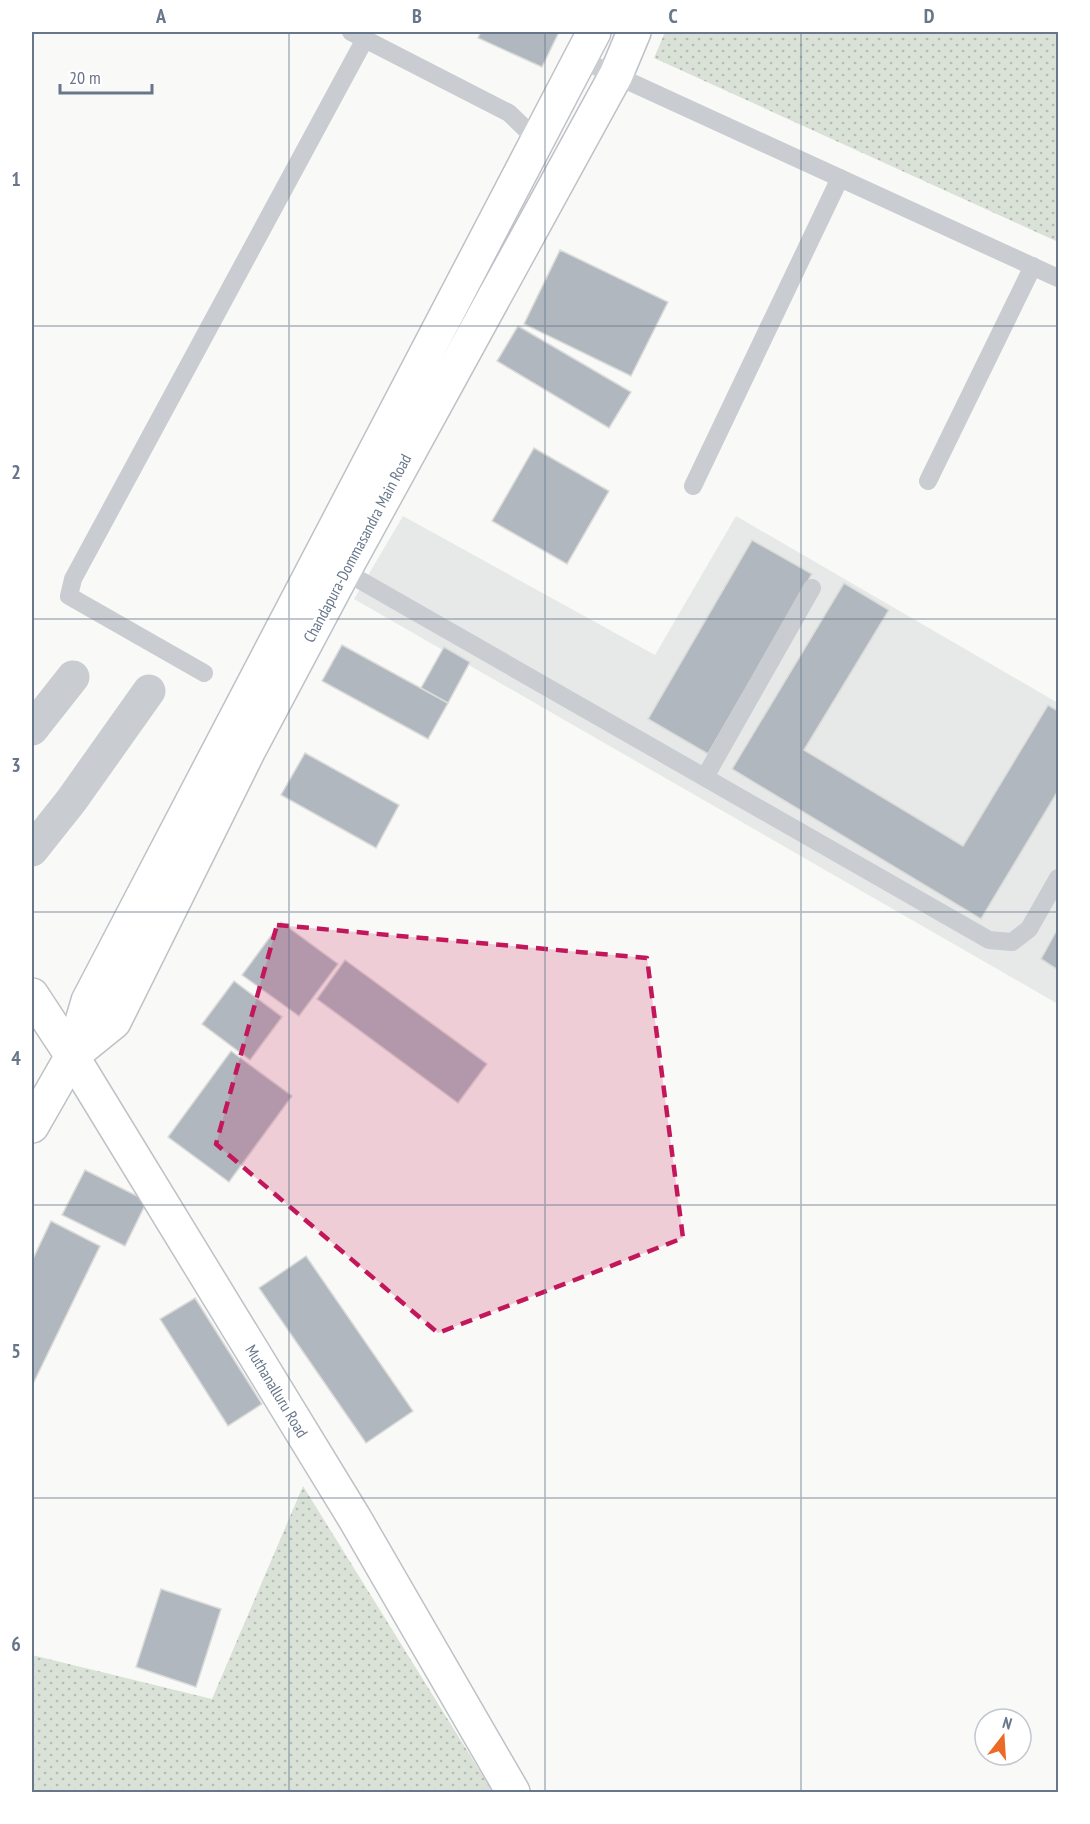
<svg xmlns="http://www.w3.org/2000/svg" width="1090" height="1824" font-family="'PT Sans Narrow',sans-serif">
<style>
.built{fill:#e7e9e8}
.green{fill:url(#green-dots)}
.building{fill:#b0b7be;stroke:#dbdcd9;stroke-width:1.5}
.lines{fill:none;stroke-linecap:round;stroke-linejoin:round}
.secondary-casing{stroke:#bec1c7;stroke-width:36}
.lane{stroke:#c9ccd0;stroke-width:18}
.street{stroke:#c9ccd0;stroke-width:33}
.secondary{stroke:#fff;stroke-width:33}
.marked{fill:#c2185b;fill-opacity:0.2;stroke:#c2185b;stroke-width:4.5;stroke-dasharray:12 8;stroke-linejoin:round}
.grid{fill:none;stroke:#67768a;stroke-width:1.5;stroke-opacity:0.55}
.labels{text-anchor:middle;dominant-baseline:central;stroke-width:6;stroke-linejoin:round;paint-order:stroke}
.street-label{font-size:16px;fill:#67768a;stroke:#fff}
.neatline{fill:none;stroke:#67768a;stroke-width:2}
.grid-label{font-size:20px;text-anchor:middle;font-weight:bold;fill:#67768a}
</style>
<defs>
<pattern id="green-dots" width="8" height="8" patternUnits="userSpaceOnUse" patternTransform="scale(1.5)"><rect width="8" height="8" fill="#dae2d8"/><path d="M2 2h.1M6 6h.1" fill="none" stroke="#b5bcb5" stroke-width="1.8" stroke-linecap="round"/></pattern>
</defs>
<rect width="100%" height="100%" fill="#f9faf7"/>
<polygon class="built" points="403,516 655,655 736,516 1058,703 1058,1004 354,599"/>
<g class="green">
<polygon points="665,32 1058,32 1058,242 654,58"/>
<polygon points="303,1486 491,1789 488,1792 32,1792 32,1655 212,1699"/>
</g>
<g class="building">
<polygon points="481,32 559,32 542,67 478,38"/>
<polygon points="560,250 668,302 631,376 524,324"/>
<polygon points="518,326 631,392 609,428 497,361"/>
<polygon points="534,448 609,491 567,564 492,521"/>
<polygon points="752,540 812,574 708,754 648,719"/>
<polygon points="844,583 889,610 804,750 963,846 1048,705 1058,711 1058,791 981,919 732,769"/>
<polygon points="342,645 448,703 428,739 322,681"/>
<polygon points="444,647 470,662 448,703 421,688"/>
<polygon points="305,753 399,805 376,848 281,795"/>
<polygon points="281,922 338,964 299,1016 242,975"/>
<polygon points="1058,928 1058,970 1041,959"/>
<polygon points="345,960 487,1064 458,1103 317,999"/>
<polygon points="234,981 282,1017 250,1060 202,1024"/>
<polygon points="231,1051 292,1096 229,1182 168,1137"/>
<polygon points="85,1170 147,1201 125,1246 62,1215"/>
<polygon points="51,1221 100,1246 32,1386 32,1261"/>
<polygon points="306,1256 413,1411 366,1443 259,1288"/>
<polygon points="195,1298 262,1404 228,1426 160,1319"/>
<polygon points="161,1589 221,1609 196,1687 136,1667"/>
</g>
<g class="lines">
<g class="secondary-casing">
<g id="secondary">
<polyline points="32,995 72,1056 355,1519 513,1792"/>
<polyline points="72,1056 114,1022 249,750 344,571 616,75 634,32"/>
<polyline points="32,1126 72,1056 88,1001 594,32"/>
</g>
</g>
<g class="lane">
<polyline points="351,32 509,113 537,140"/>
<polyline points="580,59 1058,278"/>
<polyline points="928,481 1033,266"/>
<polyline points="693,486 840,178"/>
<polyline points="344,571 989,940 1012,942 1029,929 1058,878"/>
<polyline points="204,673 69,596 73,579 365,39"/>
<polyline points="705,777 812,588"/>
</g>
<g class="street">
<polyline points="32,729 73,677"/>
<polyline points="32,850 71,801 149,691"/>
</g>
<use href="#secondary" class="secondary"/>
</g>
<path class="marked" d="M 277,925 L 647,958 L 683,1238 L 438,1333 L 216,1144 Z"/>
<path class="grid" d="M 289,32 L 289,1792M 545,32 L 545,1792M 801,32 L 801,1792M 32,326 L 1058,326M 32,619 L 1058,619M 32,912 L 1058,912M 32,1205 L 1058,1205M 32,1498 L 1058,1498"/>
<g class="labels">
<g class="street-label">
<text transform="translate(357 548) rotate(-62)">Chandapura-Dommasandra Main Road</text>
<text transform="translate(277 1391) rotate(59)">Muthanalluru Road</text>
</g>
</g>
<rect width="1090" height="1824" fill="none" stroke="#ffffff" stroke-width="66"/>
<g transform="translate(1003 1737) rotate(17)"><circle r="28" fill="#ffffff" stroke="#c2c8d0" stroke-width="1.5"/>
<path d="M0-4.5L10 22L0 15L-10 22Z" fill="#eb6a26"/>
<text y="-9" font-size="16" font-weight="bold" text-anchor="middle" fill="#67768a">N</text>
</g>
<path d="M60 84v9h92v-9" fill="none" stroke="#67768a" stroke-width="3"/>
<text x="69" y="84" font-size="18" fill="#67768a" stroke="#ffffff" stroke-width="4.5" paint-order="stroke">20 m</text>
<rect x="33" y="33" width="1024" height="1758" class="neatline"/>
<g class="grid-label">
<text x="161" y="23">A</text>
<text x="417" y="23">B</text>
<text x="673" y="23">C</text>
<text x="929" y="23">D</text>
<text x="16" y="186">1</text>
<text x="16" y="479">2</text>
<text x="16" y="772">3</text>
<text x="16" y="1065">4</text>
<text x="16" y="1358">5</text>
<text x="16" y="1651">6</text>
</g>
</svg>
